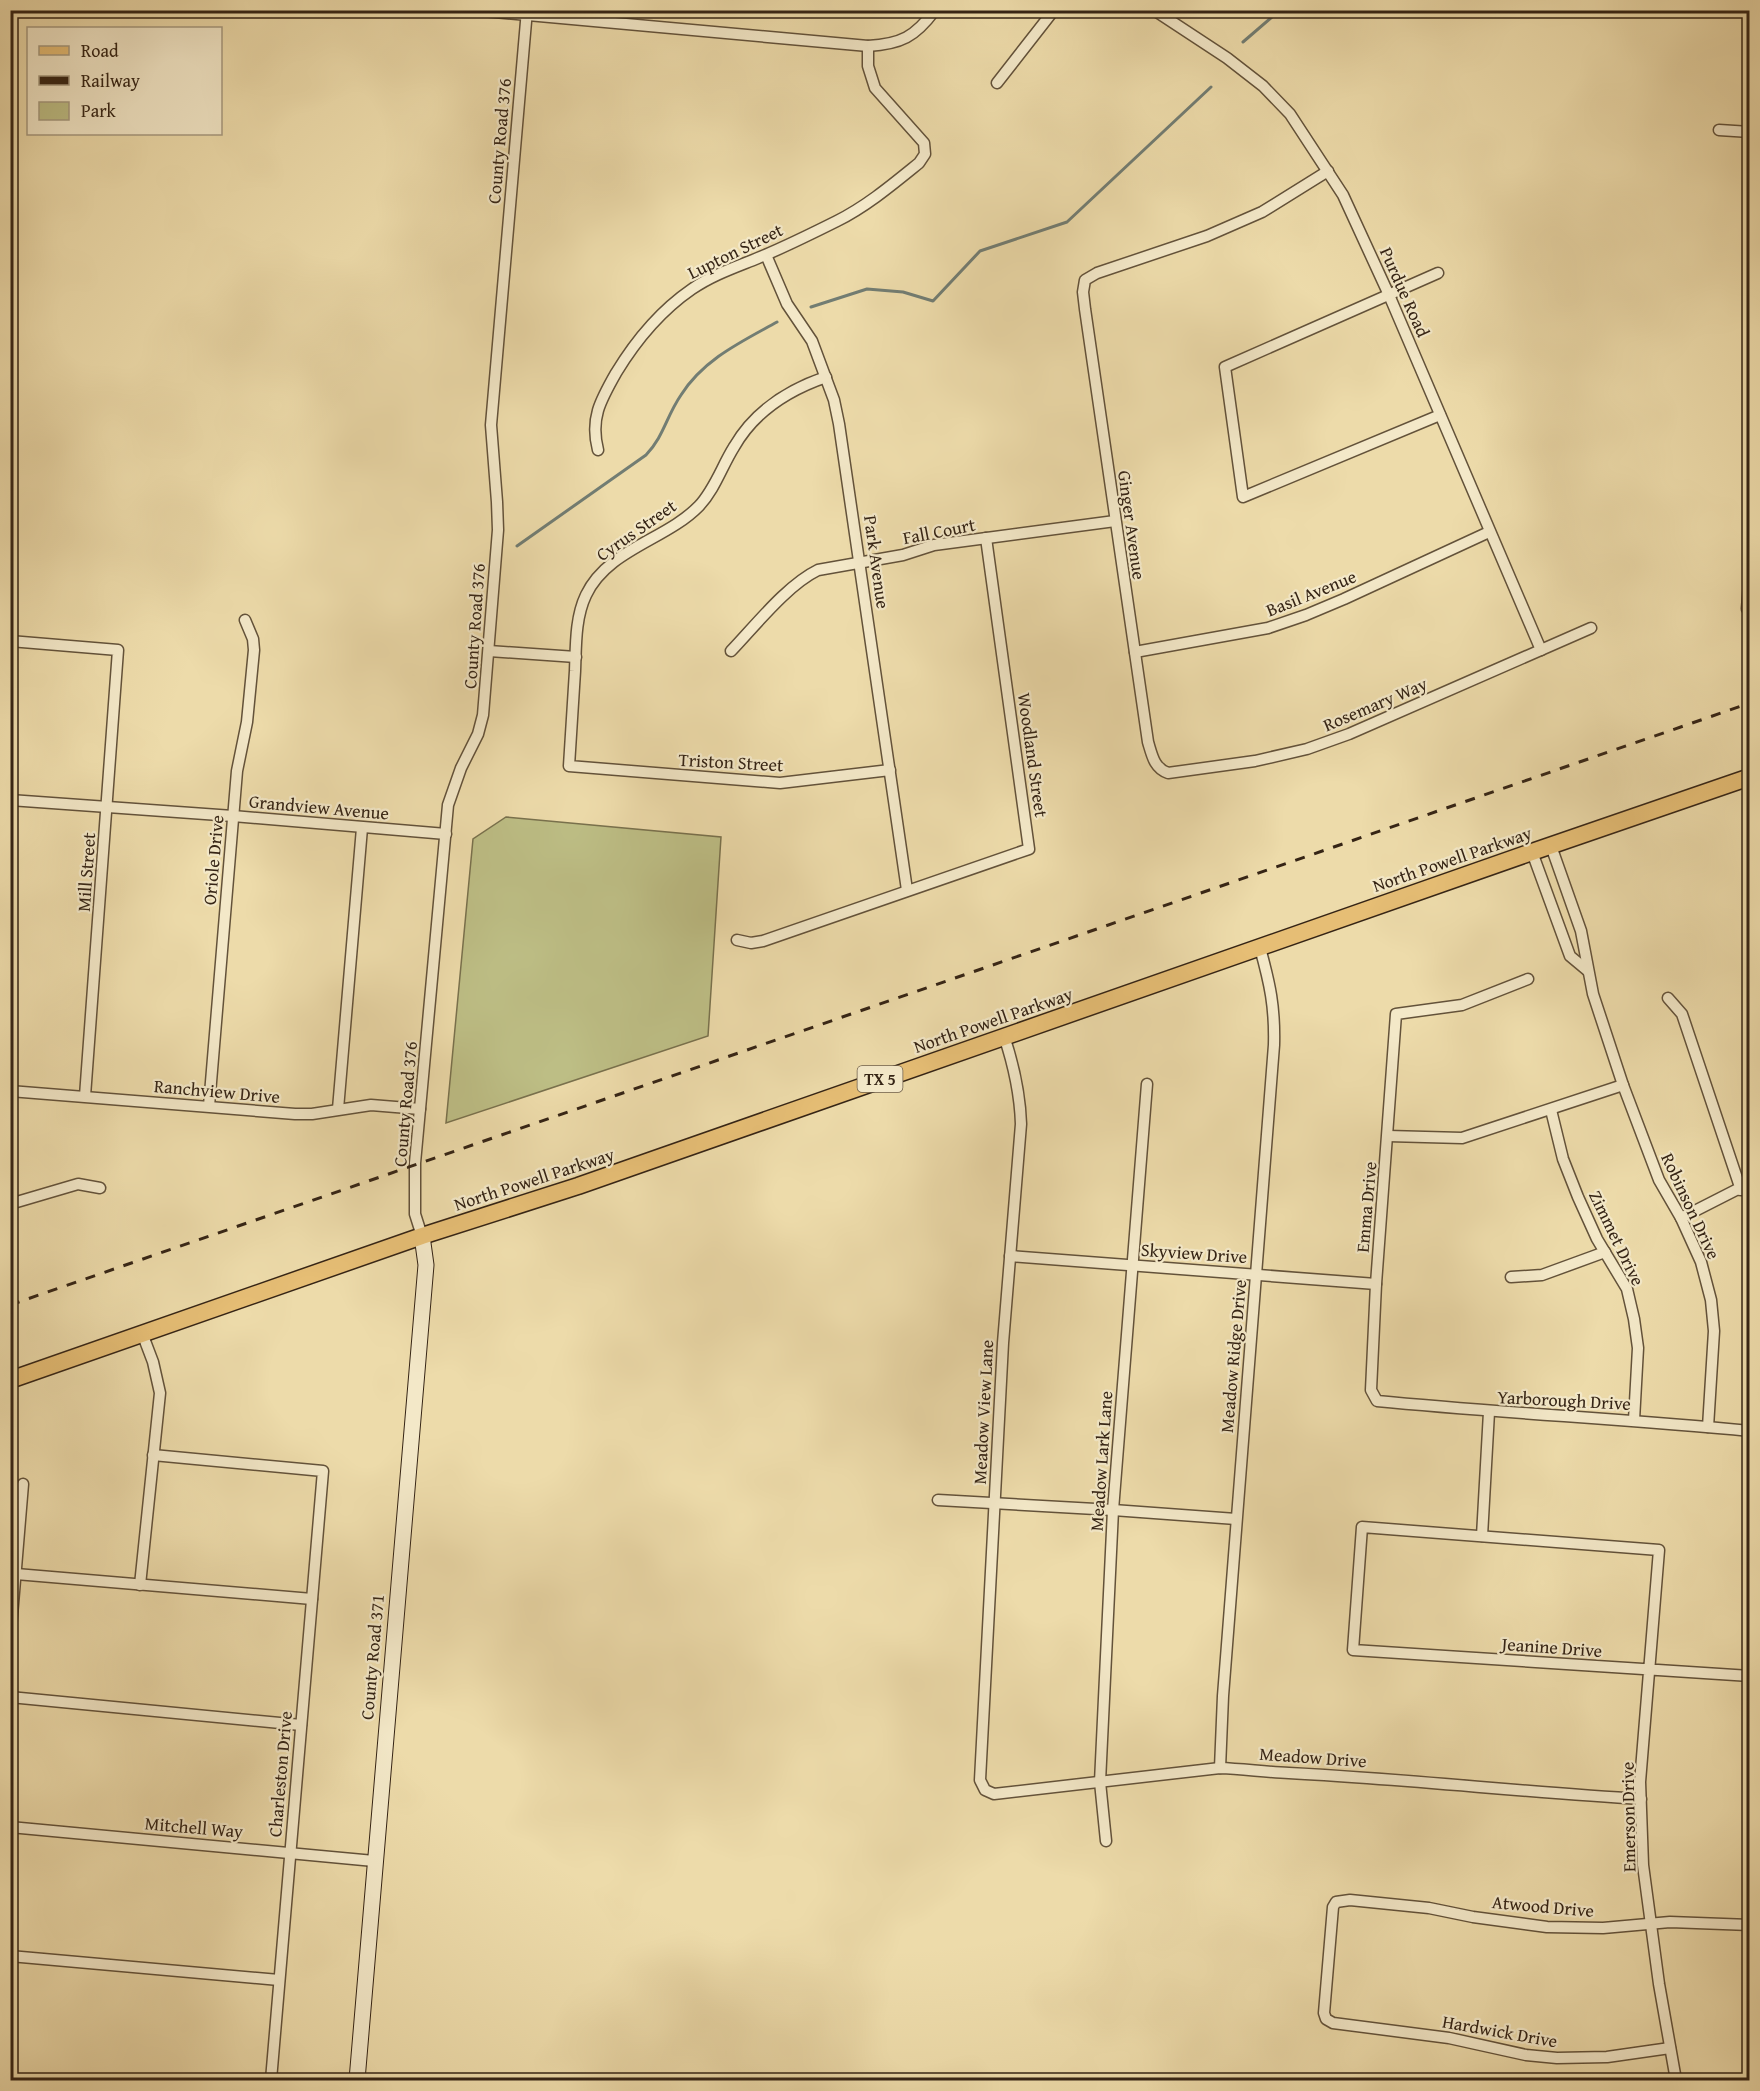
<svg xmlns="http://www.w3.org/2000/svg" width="1760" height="2091" font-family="'Gentium Book Plus',serif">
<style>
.green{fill:#bdbe85;stroke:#79714d;stroke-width:1.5}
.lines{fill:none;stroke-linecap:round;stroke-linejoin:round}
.stream{stroke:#727d73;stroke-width:3}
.street-casing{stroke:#63523a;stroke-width:13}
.secondary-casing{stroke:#352415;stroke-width:17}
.primary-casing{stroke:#352415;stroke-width:19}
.street{stroke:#f3e8c8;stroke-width:10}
.secondary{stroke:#f3e8c8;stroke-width:15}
.primary{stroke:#e6be75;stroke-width:16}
.rail{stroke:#352415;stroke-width:3;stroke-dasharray:10 10;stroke-linecap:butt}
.labels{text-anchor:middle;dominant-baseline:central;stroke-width:4.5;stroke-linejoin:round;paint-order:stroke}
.shield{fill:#f3e8c8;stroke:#6e5f4b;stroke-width:1.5}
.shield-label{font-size:16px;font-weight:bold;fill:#352415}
.street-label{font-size:18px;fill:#352415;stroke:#f3e8c8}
</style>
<rect width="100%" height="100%" fill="#eddbaa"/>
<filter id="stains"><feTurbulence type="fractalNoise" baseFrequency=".00333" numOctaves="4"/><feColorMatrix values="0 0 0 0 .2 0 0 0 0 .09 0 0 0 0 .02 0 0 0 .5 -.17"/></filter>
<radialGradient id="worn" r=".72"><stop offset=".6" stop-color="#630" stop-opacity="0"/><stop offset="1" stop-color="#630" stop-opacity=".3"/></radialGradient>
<polygon class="green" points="506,817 721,837 708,1036 446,1123 473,839"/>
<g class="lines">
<g class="stream">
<polyline points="1243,42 1280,10"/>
<polyline points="811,307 867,289 903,292 933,301 980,251 1067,222 1211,87"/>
<path d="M 517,546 L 646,455 C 664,436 666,417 681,395 C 704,359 741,342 777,322"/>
</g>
<g class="street-casing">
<g id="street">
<path d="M 472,10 L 868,46 C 901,44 915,37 935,10"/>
<polyline points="1154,10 1227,58 1263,86 1290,114 1343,195 1389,295 1541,650"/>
<polyline points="997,83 1054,10"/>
<polyline points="1719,130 1750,132"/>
<path d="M 1328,171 L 1262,212 L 1207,236 L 1097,273 L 1085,280 L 1083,292 L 1085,309 L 1148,742 C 1152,755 1154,768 1168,773 L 1255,761 L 1307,749 L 1349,734 L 1591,628"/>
<polyline points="766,255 787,304 812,341 834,400 839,424 907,890"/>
<polyline points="1438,273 1225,367 1243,497 1440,415"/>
<path d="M 826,377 C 788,390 754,412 734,447 C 722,466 715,489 699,506 C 666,540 608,549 586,595 C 575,618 576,646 575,671 C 573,703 571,735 569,766 L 780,783 L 890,770"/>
<path d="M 598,450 C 590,419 600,401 616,373 C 636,340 660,311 692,289 C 712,275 736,267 758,258 C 785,247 811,234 837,221 C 867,206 893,184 919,163 L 925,154 L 924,143 L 875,88 L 868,66 L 868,46"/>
<polyline points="1750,570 1747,609 1750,609"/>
<polyline points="10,641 118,650 85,1096"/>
<polyline points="489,651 576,657"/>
<path d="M 731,651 C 755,626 787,585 818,570 L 903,555 L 934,545 L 1115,521"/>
<polyline points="1135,652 1268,628 1306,615 1344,599 1489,532"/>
<polyline points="10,800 233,816 446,834"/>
<polyline points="1551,846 1581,931 1593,994 1623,1085 1659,1180 1681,1218 1701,1262 1711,1300 1714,1331 1708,1427"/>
<polyline points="1532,852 1570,956 1588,971"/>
<polyline points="737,940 751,943 763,941 1029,849 986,538"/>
<path d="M 1528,979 L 1462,1005 L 1396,1014 L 1376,1284 L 1371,1390 L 1377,1401 C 1501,1413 1625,1419 1750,1431"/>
<polyline points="1668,998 1682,1014 1741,1190"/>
<path d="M 1004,1036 C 1014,1066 1020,1093 1021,1124 L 1003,1343 L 980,1780 L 985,1790 L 994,1794 L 1220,1768 C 1243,1769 1266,1772 1289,1773 C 1406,1779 1523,1792 1641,1799"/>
<polyline points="10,1091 295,1114 312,1114 371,1105 420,1109"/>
<polyline points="209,1106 237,771 247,722 254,650 253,639 245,620"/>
<polyline points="338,1109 362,828"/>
<polyline points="1551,1110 1563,1159 1578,1197 1597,1239 1627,1289 1634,1319 1638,1348 1634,1420"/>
<polyline points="1388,1136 1462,1138 1623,1085"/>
<polyline points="10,1204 78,1184 100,1188"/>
<polyline points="1681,1218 1736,1190 1750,1188"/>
<polyline points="422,1236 415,1214 415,1163 448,805 461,768 478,734 483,715 498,530 497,502 491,425 527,10"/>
<polyline points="1010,1256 1376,1284"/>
<polyline points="1511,1277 1542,1275 1605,1252"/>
<polyline points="153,1455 323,1471 271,2080"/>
<polyline points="938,1500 1113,1510 1236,1519"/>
<polyline points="1482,1536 1489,1412"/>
<polyline points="16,1574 312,1599"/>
<polyline points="140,1585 160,1393 153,1362 142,1333"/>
<polyline points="10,1640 23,1484"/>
<polyline points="10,1697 301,1725"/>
<path d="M 1220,1768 L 1223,1696 L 1274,1045 C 1275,1007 1270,984 1260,948"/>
<polyline points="10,1827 374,1861"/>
<polyline points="1106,1841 1100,1782 1113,1510 1147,1084"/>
<polyline points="10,1956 279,1980"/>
<polyline points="1670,2048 1607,2057 1557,2058 1526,2055 1449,2038 1333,2023 1326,2019 1324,2013 1333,1907 1336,1902 1350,1900 1429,1908 1473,1917 1547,1927 1603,1928 1670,1922 1750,1925"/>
<polyline points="1676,2080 1659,1984 1643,1865 1640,1782 1659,1550 1362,1527 1353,1650 1750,1676"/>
</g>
</g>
<g class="secondary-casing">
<polyline id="secondary" points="357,2080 426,1265 422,1236"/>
</g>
<g class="primary-casing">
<polyline id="primary" points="10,1380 422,1236 578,1186 1532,852 1750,777"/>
</g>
<use href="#street" class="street"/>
<use href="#secondary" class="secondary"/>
<use href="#primary" class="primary"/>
<polyline class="rail" points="10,1305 1750,703"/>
</g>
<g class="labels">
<rect class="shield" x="857.5" y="1066" width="45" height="26" rx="4.5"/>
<g class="shield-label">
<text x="880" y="1079">TX 5</text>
</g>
<g class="street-label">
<text transform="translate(499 141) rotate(-85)">County Road 376</text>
<text transform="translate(735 251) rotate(-26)">Lupton Street</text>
<text transform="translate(1405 292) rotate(66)">Purdue Road</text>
<text transform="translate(1132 525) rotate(82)">Ginger Avenue</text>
<text transform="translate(636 530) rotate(-35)">Cyrus Street</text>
<text transform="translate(939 531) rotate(-11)">Fall Court</text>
<text transform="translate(877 562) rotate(82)">Park Avenue</text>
<text transform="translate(1311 593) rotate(-22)">Basil Avenue</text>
<text transform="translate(474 626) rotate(-86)">County Road 376</text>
<text transform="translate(1375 704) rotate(-23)">Rosemary Way</text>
<text transform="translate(1033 755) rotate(82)">Woodland Street</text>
<text transform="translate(731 762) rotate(3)">Triston Street</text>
<text transform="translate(319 807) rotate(5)">Grandview Avenue</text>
<text transform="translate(1452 859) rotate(-19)">North Powell Parkway</text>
<text transform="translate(213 860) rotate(-85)">Oriole Drive</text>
<text transform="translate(86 872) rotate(-86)">Mill Street</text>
<text transform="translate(993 1020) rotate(-19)">North Powell Parkway</text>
<text transform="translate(217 1091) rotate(5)">Ranchview Drive</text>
<text transform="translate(405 1104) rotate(-85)">County Road 376</text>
<text transform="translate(534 1179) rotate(-18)">North Powell Parkway</text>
<text transform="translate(1691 1206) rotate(65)">Robinson Drive</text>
<text transform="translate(1366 1207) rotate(-85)">Emma Drive</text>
<text transform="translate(1617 1238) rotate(64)">Zimmet Drive</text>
<text transform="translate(1194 1253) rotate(4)">Skyview Drive</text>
<text transform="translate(1233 1356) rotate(-85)">Meadow Ridge Drive</text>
<text transform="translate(1564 1400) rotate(3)">Yarborough Drive</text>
<text transform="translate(983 1412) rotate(-87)">Meadow View Lane</text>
<text transform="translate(1101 1461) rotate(-86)">Meadow Lark Lane</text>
<text transform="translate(1552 1647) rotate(4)">Jeanine Drive</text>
<text transform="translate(372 1657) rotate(-85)">County Road 371</text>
<text transform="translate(1313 1757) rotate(4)">Meadow Drive</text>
<text transform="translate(280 1774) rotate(-85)">Charleston Drive</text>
<text transform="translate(1628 1817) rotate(-91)">Emerson Drive</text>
<text transform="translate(194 1827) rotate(5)">Mitchell Way</text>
<text transform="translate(1543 1906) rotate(5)">Atwood Drive</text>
<text transform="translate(1500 2031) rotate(10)">Hardwick Drive</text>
</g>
</g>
<rect width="1760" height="2091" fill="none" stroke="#eddbaa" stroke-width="36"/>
<rect x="12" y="12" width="1736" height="2067" fill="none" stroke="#352415" stroke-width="3"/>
<rect x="18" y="18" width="1724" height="2055" fill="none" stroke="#352415" stroke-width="1.5"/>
<rect x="27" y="27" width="195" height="108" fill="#f3e8c8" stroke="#a79a80" stroke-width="1.5"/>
<rect x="39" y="46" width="30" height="9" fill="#e6be75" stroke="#a79a80" stroke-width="1.5"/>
<text x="81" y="57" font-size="18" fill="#352415">Road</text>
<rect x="39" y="76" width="30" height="9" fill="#352415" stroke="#a79a80" stroke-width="1.5"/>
<text x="81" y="87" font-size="18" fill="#352415">Railway</text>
<rect x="39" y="102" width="30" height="18" fill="#bdbe85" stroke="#a79a80" stroke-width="1.5"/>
<text x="81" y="117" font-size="18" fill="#352415">Park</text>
<rect width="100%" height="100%" filter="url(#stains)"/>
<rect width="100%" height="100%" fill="url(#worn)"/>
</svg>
